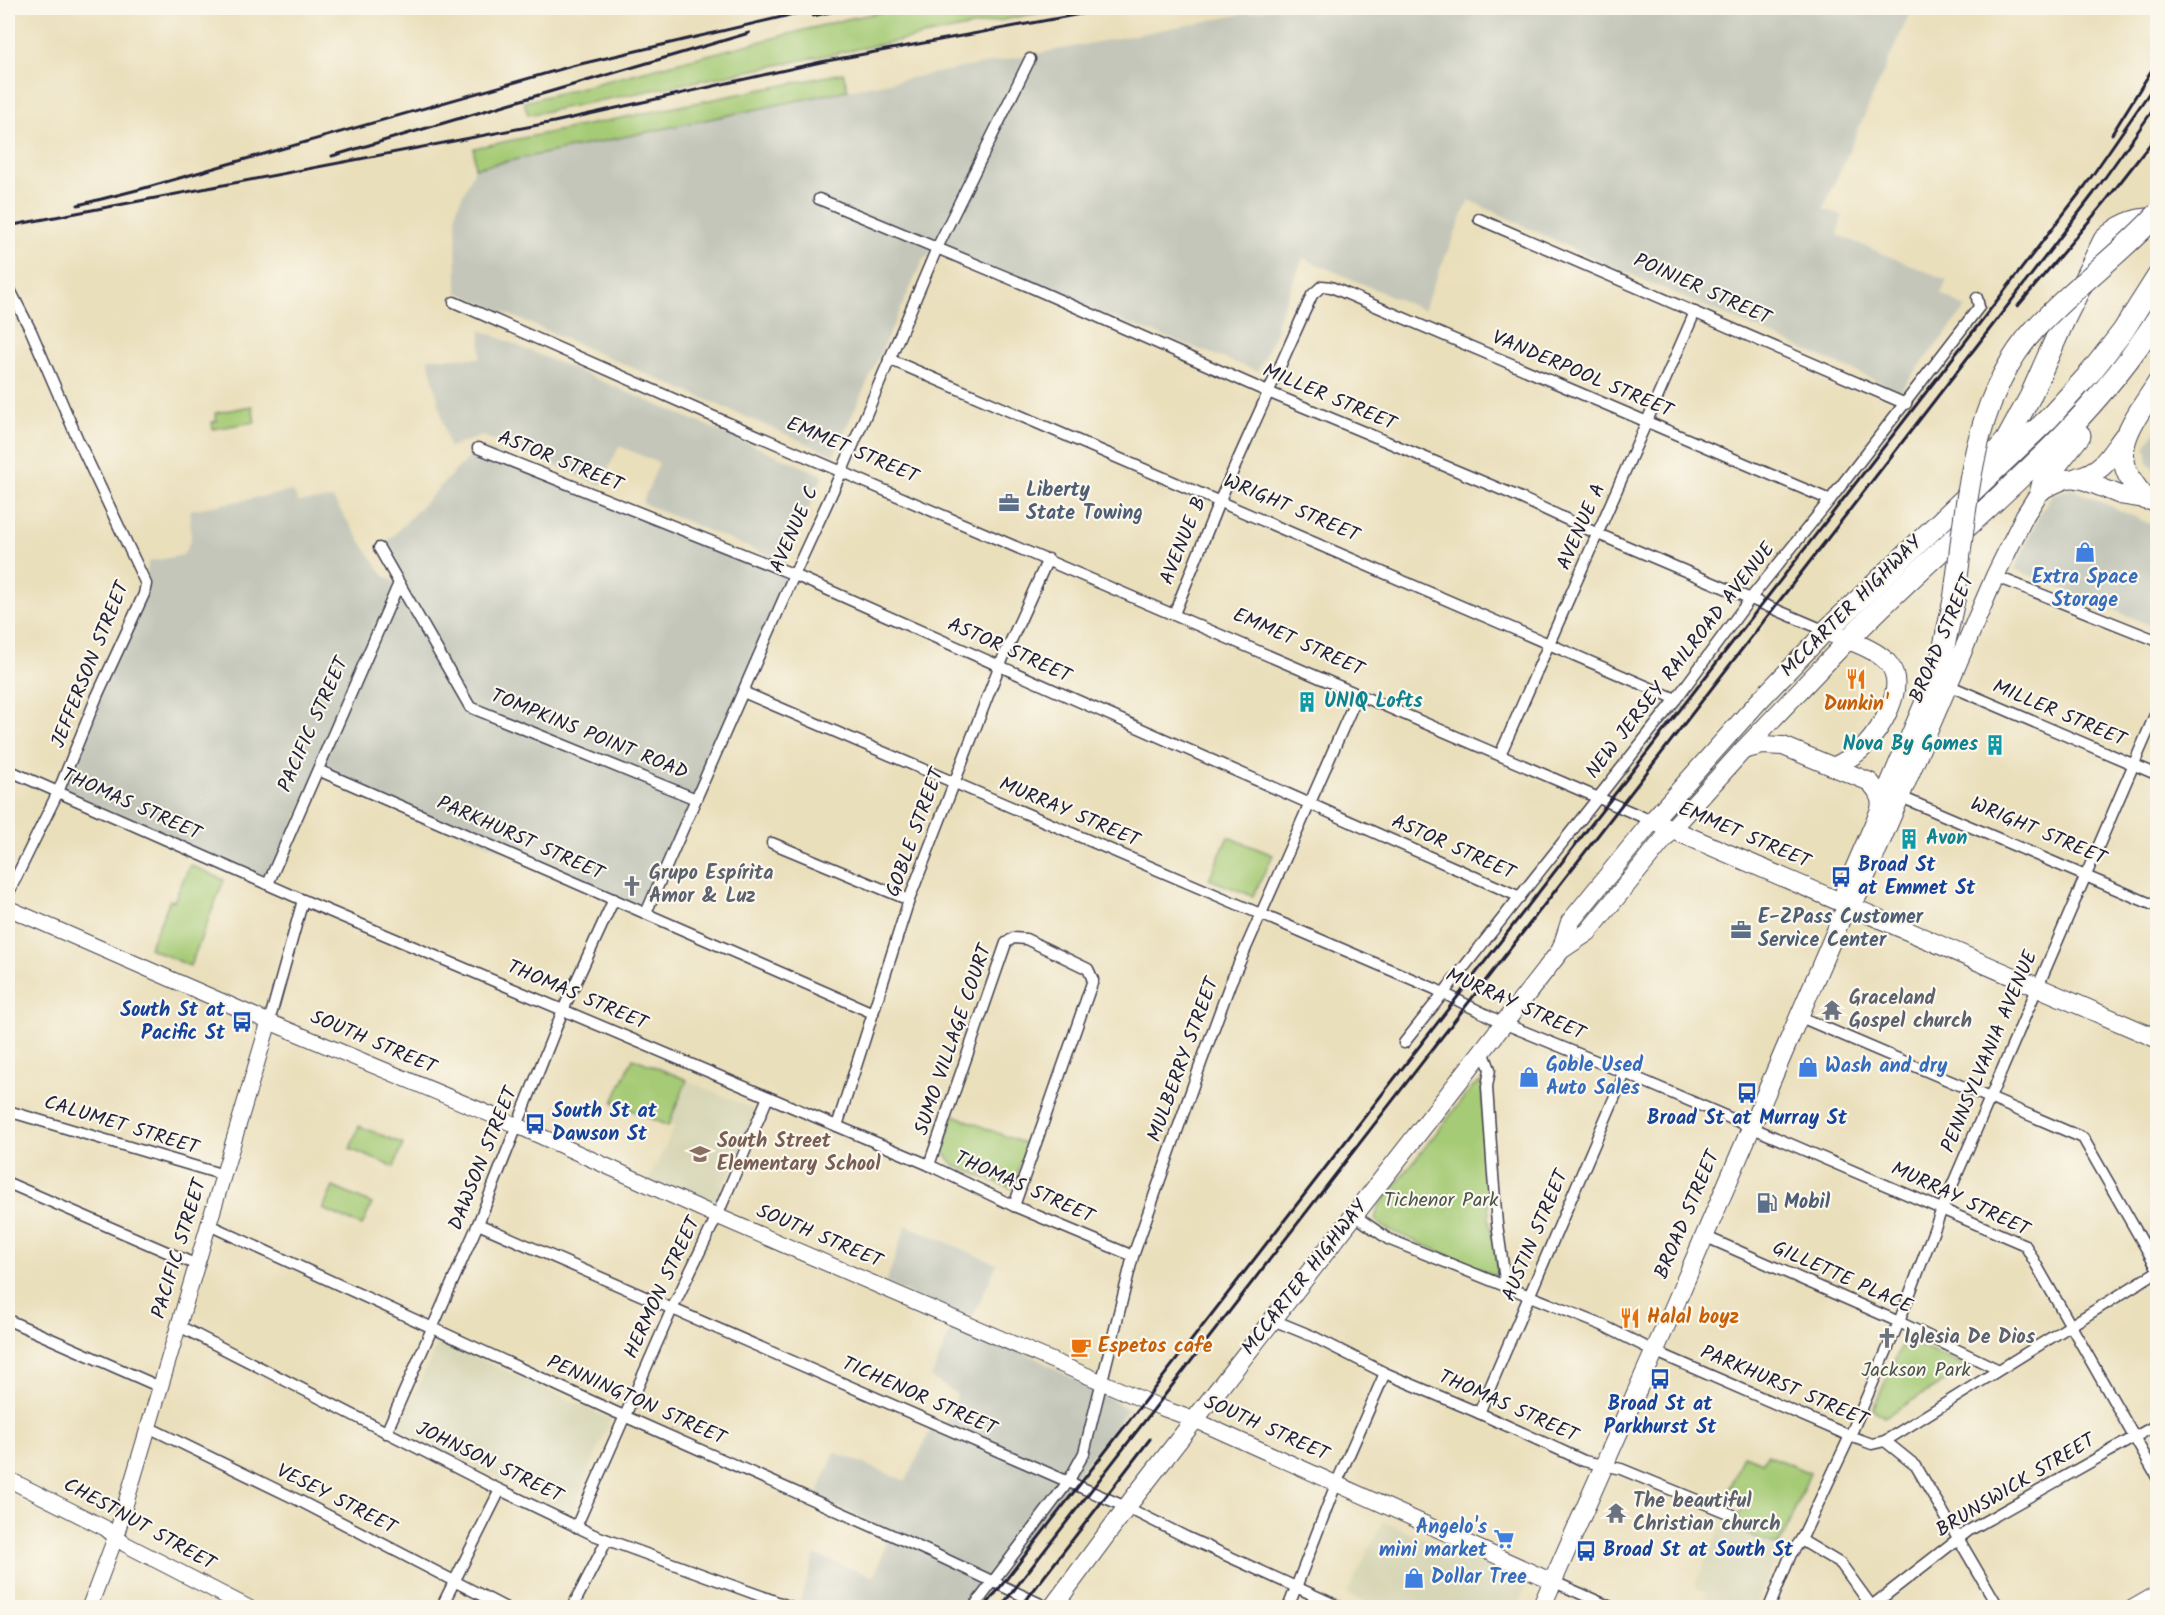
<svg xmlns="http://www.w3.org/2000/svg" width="2165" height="1615" font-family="Kalam,sans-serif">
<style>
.built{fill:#d7d6b6}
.industrial{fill:#c3c6b9}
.green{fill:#a6cb76;stroke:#647658;stroke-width:1.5}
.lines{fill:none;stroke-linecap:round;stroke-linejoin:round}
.street-casing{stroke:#403e4e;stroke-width:13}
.secondary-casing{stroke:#403e4e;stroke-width:17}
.primary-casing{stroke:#403e4e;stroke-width:20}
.highway-casing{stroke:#403e4e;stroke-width:23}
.street{stroke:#fff;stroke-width:10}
.secondary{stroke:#fff;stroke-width:15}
.primary{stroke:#fff;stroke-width:18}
.highway{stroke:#fff;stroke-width:21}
.rail{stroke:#22223b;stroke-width:3}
.highway-bridge-casing{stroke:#403e4e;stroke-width:23;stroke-linecap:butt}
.highway-bridge{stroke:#fff;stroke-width:21}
.labels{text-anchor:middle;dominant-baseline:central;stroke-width:4.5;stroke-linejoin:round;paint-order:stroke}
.street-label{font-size:20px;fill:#22223b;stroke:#fbf7ec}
.service-label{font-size:20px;font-weight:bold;fill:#4e5e75;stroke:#fbf7ec;text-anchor:start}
.shop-label{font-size:20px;font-weight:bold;fill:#366cbe;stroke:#fbf7ec;text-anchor:start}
.culture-label{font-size:20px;font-weight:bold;fill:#0d838f;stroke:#fbf7ec;text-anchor:start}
.food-label{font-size:20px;font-weight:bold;fill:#c56008;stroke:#fbf7ec;text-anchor:start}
.transit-label{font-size:20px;font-weight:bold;fill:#164399;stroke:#fbf7ec;text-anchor:start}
.worship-label{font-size:20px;font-weight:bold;fill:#5b616d;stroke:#fbf7ec;text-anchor:start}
.education-label{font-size:20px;font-weight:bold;fill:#785e54;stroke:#fbf7ec;text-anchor:start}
.park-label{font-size:20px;fill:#4a554d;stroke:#fbf7ec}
</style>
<rect width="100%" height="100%" fill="#fbf7ec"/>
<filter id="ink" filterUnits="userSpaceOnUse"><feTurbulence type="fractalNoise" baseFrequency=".0167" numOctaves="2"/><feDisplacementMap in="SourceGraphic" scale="12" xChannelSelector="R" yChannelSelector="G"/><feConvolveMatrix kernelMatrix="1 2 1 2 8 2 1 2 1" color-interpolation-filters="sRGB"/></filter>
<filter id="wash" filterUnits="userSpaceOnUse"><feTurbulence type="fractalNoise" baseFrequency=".008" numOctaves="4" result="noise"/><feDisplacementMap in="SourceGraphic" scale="24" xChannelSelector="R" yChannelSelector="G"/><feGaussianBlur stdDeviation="1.35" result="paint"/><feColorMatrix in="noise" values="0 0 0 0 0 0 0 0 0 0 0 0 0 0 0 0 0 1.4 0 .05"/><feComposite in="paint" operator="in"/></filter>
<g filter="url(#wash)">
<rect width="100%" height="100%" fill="#eadfbb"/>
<g class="built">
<polygon points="688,1081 760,1112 711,1211 648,1183 675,1126 670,1124"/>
<polygon points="439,1340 611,1419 571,1513 399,1429"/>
<polygon points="1743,1454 1763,1462 1767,1455 1811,1473 1781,1548 1754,1607 1701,1607 1707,1593 1694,1587 1721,1528 1731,1532 1743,1503 1726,1496"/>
<polygon points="1383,1521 1527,1585 1516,1607 1375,1607 1347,1594"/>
</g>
<g class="industrial">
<polygon points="1275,8 1912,8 1823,209 1842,215 1838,235 1947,280 1941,294 1966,308 1900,391 1575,250 1469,200 1423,310 1303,258 1275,326 1278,327 1258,371 1028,286 937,248 923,260 834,455 457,292 456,210 475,168 848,90"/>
<polygon points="481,330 823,475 785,563 642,503 659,463 619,446 601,485 483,436 449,447 428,358 480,358"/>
<polygon points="2157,427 2157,471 2148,462 2146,446"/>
<polygon points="479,446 794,575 646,913 318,770 268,884 60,788 146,584 148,562 183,555 191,540 190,510 293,491 298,502 333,499 384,576 398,583 386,543"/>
<polygon points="2072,489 2157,527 2157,628 2015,569 2041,511 2053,494"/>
<polygon points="906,1225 997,1264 970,1323 1115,1401 1128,1410 971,1607 808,1608 799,1604 815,1555 874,1577 891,1532 816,1497 835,1452 906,1481 935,1421 945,1425 957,1394 931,1378 957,1316 886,1283"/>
</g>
<g class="green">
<polygon points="902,8 1063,8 528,115 524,102 847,19"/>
<polygon points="843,73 848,90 475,168 474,148"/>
<polygon points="252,406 255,422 213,429 212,422 217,421 215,413"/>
<polygon points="1228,837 1273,855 1253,896 1209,879"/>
<polygon points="190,865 224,880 190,966 149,948 170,900 174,901"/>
<polygon points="633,1058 687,1080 668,1126 613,1102"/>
<polygon points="1482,1081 1489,1218 1499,1273 1494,1275 1385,1228 1375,1219 1378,1207 1473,1086"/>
<path d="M 954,1115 C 979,1125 1002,1136 1027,1144 L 1012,1188 L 955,1166 L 942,1150 Z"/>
<polygon points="359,1126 403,1144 394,1167 350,1149"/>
<polygon points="333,1187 372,1204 362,1226 323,1209"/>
<polygon points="1904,1340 1966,1366 1966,1369 1884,1417 1873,1409"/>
<polygon points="1743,1455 1763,1462 1767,1455 1810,1473 1779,1546 1733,1528 1744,1503 1727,1496"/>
</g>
</g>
<g filter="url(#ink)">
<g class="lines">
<g class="street-casing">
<g id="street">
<polyline points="819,199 1028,286 1268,392 1512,494 1598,534 1826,631"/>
<polyline points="1479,219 1906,404"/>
<polyline points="8,286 31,331 78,440 146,584 144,594 97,696 58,792 8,894"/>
<polyline points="454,302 712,416 1652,821"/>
<polyline points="889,359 1676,699"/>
<polyline points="478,448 790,573 1520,897"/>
<polyline points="379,548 470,707 696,799"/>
<polyline points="1995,576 2158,641"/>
<polyline points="1174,614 1219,502 1312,295 1322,286 1331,287 1830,500"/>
<polyline points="1948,685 2158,775"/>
<polyline points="743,692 1435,989 1503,1023 1625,1073 2025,1245 2158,1479"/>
<polyline points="1500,755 1695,312"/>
<polyline points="8,770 303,900 929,1165 1014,1206 1133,1256"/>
<polyline points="318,770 873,1013"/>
<polyline points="1901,797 2158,907"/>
<polyline points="772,843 909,900"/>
<polyline points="268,884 399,583"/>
<polyline points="646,913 794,575 842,471 937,248 1030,59"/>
<polyline points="1798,1016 2083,1138 2158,1269"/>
<polyline points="269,1022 303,900"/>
<polyline points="1404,1043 1676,699 1750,599 1830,500 1979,307 1977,298"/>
<polyline points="1483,1051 1490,1069 1487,1087 1493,1175 1497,1224 1506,1287"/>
<polyline points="8,1111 224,1175"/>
<polyline points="837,1126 909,900 999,667 1048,559"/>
<polyline points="929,1165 1006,943 1013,938 1026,939 1088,969 1093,980 1014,1206"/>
<polyline points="8,1183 197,1265"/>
<polyline points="1354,1215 1388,1239 1602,1325 1654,1351 1850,1436 1872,1444 1885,1441 2158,1271"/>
<polyline points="478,1224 1126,1507 1186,1537 1342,1608"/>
<polyline points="209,1225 615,1412 930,1552 1049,1608"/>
<polyline points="1704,1236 1899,1322 1997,1369"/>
<polyline points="8,1320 160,1387"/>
<polyline points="1273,1320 1312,1336 1385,1373 1479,1413 1584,1461 1621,1469 1733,1515"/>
<polyline points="179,1326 492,1486 594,1535 794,1608"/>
<polyline points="1479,1413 1625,1073"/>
<polyline points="148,1427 298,1500 506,1608"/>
<polyline points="386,1433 478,1224 563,1010 614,899"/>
<polyline points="1885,1441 1916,1466 1999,1608"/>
<polyline points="576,1527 672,1309 717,1216 768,1097"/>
<polyline points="1801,1540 1841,1564 1873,1608"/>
<polyline points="1552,1581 1613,1608"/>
<polyline points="441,1608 500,1490"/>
<polyline points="572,1608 607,1540"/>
<polyline points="973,1608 1068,1482 1084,1453 1133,1256 1201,1063 1230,984 1358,694"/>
<polyline points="1288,1608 1336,1484 1385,1373"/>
<polyline points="1769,1608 1791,1554 1801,1540 1850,1436 1899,1322 1942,1209 2158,708"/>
<polyline points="1869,1608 1968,1531 2158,1424"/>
</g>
</g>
<g class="secondary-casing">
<g id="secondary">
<polyline points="8,908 260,1018 518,1126 717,1216 1162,1408 1195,1420 1552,1581"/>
<polyline points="8,1479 105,1528 125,1544 249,1608"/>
<polyline points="89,1608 116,1536 269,1022"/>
<polyline points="2132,1608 2158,1593"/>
</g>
</g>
<g class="primary-casing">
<g id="primary">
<polyline points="1743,750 1762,745 1783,746 1870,782 1877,791 1882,805 1845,890 1847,905"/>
<polyline points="1662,825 2158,1039"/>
<path d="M 1561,950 L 1570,922 L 1652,821 L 1758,702 L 1826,631 C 1845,640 1874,647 1888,663 C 1909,687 1880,731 1862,749 C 1854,757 1843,761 1834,767"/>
<polyline points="1052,1608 1132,1500 1561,950 1588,932 1672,829 1743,750 1847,641"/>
<polyline points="1541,1608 1674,1307 1847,905 1858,895 1995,576 2025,515 2041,490 2066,479 2078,478 2120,495 2146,499 2158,504"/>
</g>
</g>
<g class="highway-casing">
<g id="highway">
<path d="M 1990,463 L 1993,456 L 2006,441 L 2030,397 L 2065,318 L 2104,240 C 2119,225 2136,217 2158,219"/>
<path d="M 2078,478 C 2104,471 2109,457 2125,436"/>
<polyline points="2041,490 2043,482 2080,435"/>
<path d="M 2146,499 C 2102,454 2131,426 2158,383"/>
<polyline points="1826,631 2049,418 2091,372 2123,331 2158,276"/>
<path d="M 1847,641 C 1950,533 2078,444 2158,317"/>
<polyline points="1882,805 1931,690 1941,660 1954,600"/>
</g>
</g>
<use href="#street" class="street"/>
<use href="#secondary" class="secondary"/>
<use href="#primary" class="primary"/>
<use href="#highway" class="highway"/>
<g class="rail">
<polyline points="813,16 848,8"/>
<polyline points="2112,134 2158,60"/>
<polyline points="332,156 749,33"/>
<polyline points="78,205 141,189 572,66 820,8"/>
<polyline points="8,226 554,122 821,62 1113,8"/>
<polyline points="2018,306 2105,202 2158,134"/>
<polyline points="984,1608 1979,324 2085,186 2158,80"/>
<polyline points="1000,1608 1989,330 2094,193 2158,103"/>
<polyline points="1020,1608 1150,1439"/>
</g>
<g class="highway-bridge-casing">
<path id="highway-bridge" d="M 1954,600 C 1967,509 1969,401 2035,329 C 2073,287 2120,255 2158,213"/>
</g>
<use href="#highway-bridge" class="highway-bridge"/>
</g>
</g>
<defs>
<g id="office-bare" transform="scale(1.62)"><path d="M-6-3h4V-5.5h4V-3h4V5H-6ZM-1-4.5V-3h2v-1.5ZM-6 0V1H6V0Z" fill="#5c6f8a" stroke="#fbf7ec" stroke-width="2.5" paint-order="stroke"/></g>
<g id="shop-bare" transform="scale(1.62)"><path d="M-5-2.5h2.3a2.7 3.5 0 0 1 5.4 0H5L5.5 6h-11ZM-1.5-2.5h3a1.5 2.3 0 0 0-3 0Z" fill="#3f7fe0" stroke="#fbf7ec" stroke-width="2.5" paint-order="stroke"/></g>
<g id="restaurant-bare" transform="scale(1.62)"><path d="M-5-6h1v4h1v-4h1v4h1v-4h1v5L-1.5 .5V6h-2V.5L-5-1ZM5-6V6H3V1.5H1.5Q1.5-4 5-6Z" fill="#e8710a" stroke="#fbf7ec" stroke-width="2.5" paint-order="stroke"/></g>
<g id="building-bare" transform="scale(1.62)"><path d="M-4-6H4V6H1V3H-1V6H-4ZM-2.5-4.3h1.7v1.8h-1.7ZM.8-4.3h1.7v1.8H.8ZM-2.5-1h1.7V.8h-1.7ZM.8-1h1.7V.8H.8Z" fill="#0f9aa8" stroke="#fbf7ec" stroke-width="2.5" paint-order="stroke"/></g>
<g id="bus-bare" transform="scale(1.62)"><path d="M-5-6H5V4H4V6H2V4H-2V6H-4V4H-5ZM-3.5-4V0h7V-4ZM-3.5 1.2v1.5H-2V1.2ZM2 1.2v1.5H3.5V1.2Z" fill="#1a4fb4" stroke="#fbf7ec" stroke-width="2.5" paint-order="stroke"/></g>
<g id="church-bare" transform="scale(1.62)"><path d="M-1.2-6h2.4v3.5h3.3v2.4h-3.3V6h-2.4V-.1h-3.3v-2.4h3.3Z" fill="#6b7280" stroke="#fbf7ec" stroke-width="2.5" paint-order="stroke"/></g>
<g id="temple-bare" transform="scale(1.62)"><path d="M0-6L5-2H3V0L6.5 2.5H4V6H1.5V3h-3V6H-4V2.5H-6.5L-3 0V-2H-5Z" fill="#6b7280" stroke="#fbf7ec" stroke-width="2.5" paint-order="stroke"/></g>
<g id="school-bare" transform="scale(1.62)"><path d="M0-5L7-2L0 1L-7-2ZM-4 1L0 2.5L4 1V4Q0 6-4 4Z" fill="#8d6e63" stroke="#fbf7ec" stroke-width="2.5" paint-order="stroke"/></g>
<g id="fuel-bare" transform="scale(1.62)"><path d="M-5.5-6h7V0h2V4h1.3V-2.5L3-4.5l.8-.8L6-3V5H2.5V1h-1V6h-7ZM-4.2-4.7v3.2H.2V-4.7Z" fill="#5c6f8a" stroke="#fbf7ec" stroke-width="2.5" paint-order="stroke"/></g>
<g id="cafe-bare" transform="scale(1.62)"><path d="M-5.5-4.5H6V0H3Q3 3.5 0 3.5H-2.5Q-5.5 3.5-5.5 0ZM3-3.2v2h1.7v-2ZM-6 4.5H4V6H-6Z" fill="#e8710a" stroke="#fbf7ec" stroke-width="2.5" paint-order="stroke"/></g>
<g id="supermarket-bare" transform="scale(1.62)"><path d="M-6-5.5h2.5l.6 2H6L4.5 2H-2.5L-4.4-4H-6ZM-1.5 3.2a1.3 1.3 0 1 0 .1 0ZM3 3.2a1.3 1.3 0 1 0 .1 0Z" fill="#3f7fe0" stroke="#fbf7ec" stroke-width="2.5" paint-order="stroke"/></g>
</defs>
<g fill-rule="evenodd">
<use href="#office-bare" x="1009" y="503"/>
<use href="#shop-bare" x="2085" y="552"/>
<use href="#restaurant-bare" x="1856" y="679"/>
<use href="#building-bare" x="1307" y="702"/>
<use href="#building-bare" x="1995" y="745"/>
<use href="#building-bare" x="1909" y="839"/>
<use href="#bus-bare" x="1841" y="877"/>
<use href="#church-bare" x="632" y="886"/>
<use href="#office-bare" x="1741" y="930"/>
<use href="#temple-bare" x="1832" y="1010"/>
<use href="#bus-bare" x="242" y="1022"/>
<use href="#shop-bare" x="1808" y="1067"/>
<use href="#shop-bare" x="1529" y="1077"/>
<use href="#bus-bare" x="1747" y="1093"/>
<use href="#bus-bare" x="535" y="1124"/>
<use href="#school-bare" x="700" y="1154"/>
<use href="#fuel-bare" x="1767" y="1203"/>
<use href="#restaurant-bare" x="1630" y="1318"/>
<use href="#church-bare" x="1887" y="1338"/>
<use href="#cafe-bare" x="1081" y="1347"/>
<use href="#bus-bare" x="1660" y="1379"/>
<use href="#temple-bare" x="1616" y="1513"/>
<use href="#supermarket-bare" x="1504" y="1539"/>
<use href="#bus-bare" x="1586" y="1551"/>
<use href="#shop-bare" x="1414" y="1578"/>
</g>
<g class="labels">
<g class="street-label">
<text transform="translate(1702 290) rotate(24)">POINIER STREET</text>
<text transform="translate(1582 375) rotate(23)">VANDERPOOL STREET</text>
<text transform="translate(1329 398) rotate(23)">MILLER STREET</text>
<text transform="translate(852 451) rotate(23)">EMMET STREET</text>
<text transform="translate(560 462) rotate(22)">ASTOR STREET</text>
<text transform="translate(1291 509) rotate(23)">WRIGHT STREET</text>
<text transform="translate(1582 527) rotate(-66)">AVENUE A</text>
<text transform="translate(795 530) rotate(-66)">AVENUE C</text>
<text transform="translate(1184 541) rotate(-68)">AVENUE B</text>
<text transform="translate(1852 607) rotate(-45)">MCCARTER HIGHWAY</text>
<text transform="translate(1943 639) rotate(-67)">BROAD STREET</text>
<text transform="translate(1298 643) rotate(24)">EMMET STREET</text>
<text transform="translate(1009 651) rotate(24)">ASTOR STREET</text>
<text transform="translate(1681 661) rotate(-52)">NEW JERSEY RAILROAD AVENUE</text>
<text transform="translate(91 665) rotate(-68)">JEFFERSON STREET</text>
<text transform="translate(2059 714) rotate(23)">MILLER STREET</text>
<text transform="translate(314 725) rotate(-66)">PACIFIC STREET</text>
<text transform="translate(589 735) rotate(22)">TOMPKINS POINT ROAD</text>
<text transform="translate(131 805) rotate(24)">THOMAS STREET</text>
<text transform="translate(1069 813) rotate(23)">MURRAY STREET</text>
<text transform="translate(2038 832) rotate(23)">WRIGHT STREET</text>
<text transform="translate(916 833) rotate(-70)">GOBLE STREET</text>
<text transform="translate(1744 836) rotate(23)">EMMET STREET</text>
<text transform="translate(520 839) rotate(24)">PARKHURST STREET</text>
<text transform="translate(1453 848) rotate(24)">ASTOR STREET</text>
<text transform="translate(577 996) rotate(23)">THOMAS STREET</text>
<text transform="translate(1515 1005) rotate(24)">MURRAY STREET</text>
<text transform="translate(954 1040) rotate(-71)">SUMO VILLAGE COURT</text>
<text transform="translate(373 1043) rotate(23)">SOUTH STREET</text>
<text transform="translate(1990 1052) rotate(-67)">PENNSYLVANIA AVENUE</text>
<text transform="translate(1184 1060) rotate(-70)">MULBERRY STREET</text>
<text transform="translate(121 1126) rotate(17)">CALUMET STREET</text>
<text transform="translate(484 1159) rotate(-68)">DAWSON STREET</text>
<text transform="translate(1024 1188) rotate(24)">THOMAS STREET</text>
<text transform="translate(1960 1200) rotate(25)">MURRAY STREET</text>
<text transform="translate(1688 1215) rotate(-67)">BROAD STREET</text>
<text transform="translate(1536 1236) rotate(-67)">AUSTIN STREET</text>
<text transform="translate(819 1237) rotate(23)">SOUTH STREET</text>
<text transform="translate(180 1249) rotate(-73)">PACIFIC STREET</text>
<text transform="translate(1305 1278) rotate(-52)">MCCARTER HIGHWAY</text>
<text transform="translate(1842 1278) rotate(24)">GILLETTE PLACE</text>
<text transform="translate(663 1288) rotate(-65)">HERMON STREET</text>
<text transform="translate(1784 1387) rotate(23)">PARKHURST STREET</text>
<text transform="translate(919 1397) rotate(24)">TICHENOR STREET</text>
<text transform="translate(636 1401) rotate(24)">PENNINGTON STREET</text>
<text transform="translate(1508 1407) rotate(24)">THOMAS STREET</text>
<text transform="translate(1266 1429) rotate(24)">SOUTH STREET</text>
<text transform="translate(489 1463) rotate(26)">JOHNSON STREET</text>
<text transform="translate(2016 1486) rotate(-31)">BRUNSWICK STREET</text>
<text transform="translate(336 1500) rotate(27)">VESEY STREET</text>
<text transform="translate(139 1525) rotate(29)">CHESTNUT STREET</text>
</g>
<g class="service-label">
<text x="1026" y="491">Liberty<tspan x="1026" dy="23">State Towing</tspan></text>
<text x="1758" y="918">E-ZPass Customer<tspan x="1758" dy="23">Service Center</tspan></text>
<text x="1784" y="1203">Mobil</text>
</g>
<g class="shop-label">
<text x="2085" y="578" text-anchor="middle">Extra Space<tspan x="2085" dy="23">Storage</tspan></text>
<text x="1546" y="1066">Goble Used<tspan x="1546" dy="23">Auto Sales</tspan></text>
<text x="1825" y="1067">Wash and dry</text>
<text x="1487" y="1528" text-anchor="end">Angelo's<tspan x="1487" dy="23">mini market</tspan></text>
<text x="1431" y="1578">Dollar Tree</text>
</g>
<g class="culture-label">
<text x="1324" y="702">UNIQ Lofts</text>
<text x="1978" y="745" text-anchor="end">Nova By Gomes</text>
<text x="1926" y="839">Avon</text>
</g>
<g class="food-label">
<text x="1856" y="705" text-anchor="middle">Dunkin'</text>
<text x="1647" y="1318">Halal boyz</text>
<text x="1098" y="1347">Espetos cafe</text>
</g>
<g class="transit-label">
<text x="1858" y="866">Broad St<tspan x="1858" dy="23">at Emmet St</tspan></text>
<text x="225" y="1011" text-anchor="end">South St at<tspan x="225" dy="23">Pacific St</tspan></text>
<text x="552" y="1112">South St at<tspan x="552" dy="23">Dawson St</tspan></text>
<text x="1747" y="1119" text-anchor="middle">Broad St at Murray St</text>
<text x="1660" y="1405" text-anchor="middle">Broad St at<tspan x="1660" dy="23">Parkhurst St</tspan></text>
<text x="1603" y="1551">Broad St at South St</text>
</g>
<g class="worship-label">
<text x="649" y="874">Grupo Espírita<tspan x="649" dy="23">Amor &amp; Luz</tspan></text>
<text x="1849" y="999">Graceland<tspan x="1849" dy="23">Gospel church</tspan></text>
<text x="1904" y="1338">Iglesia De Dios</text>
<text x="1633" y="1502">The beautiful<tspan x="1633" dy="23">Christian church</tspan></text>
</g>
<g class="education-label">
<text x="717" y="1142">South Street<tspan x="717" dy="23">Elementary School</tspan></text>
</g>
<g class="park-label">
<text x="1441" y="1201">Tichenor Park</text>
<text x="1916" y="1371">Jackson Park</text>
</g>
</g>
<rect width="2165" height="1615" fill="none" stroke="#fbf7ec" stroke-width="30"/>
</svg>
